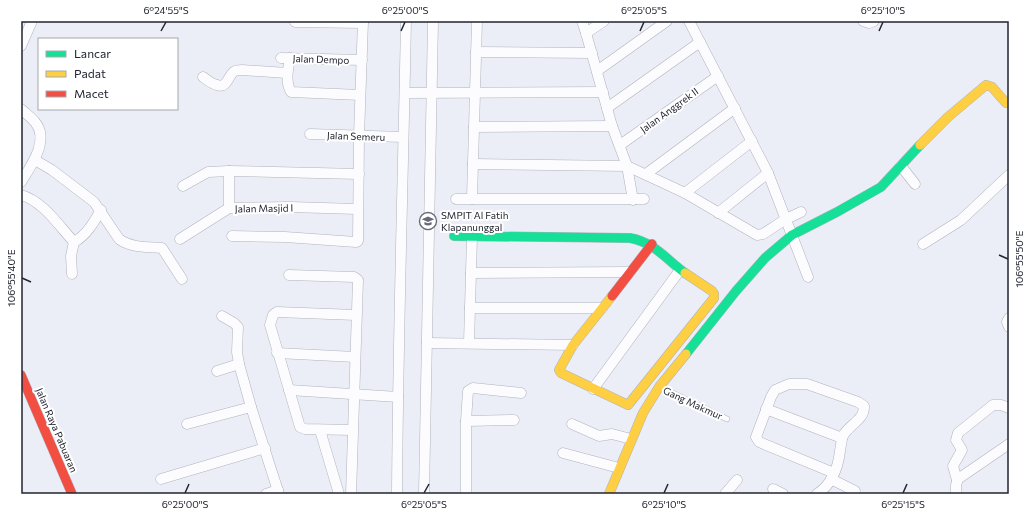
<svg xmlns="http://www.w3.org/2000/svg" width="1030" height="515" font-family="Commissioner,sans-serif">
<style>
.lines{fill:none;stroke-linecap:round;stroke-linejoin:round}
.lane-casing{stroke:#b0b3bc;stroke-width:6}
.street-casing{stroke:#b0b3bc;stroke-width:11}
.fast-casing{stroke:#b0b3bc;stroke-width:10}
.slow-casing{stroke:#b0b3bc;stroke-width:10}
.jam-casing{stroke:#b0b3bc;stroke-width:10}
.lane{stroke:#fcfcfe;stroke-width:5}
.street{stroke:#fcfcfe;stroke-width:10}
.fast{stroke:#16e098;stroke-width:9}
.slow{stroke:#ffcf43;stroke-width:9}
.jam{stroke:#f24e42;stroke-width:9}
.ticks{fill:none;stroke:#222531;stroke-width:1.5}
.labels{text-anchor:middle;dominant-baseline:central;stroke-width:4;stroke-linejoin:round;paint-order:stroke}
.street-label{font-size:10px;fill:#222531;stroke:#fff}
.poi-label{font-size:10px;fill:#222531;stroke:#fff;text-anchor:start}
.neatline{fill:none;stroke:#222531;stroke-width:1.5}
.ticks-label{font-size:10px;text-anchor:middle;fill:#222531}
</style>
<rect width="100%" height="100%" fill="#ebeef7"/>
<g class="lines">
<g class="lane-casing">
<polyline id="lane" points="660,387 727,419"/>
</g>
<g class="street-casing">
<g id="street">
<polyline points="582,21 586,33 612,126 627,166 633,200"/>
<polyline points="689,21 768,173 808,277"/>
<polyline points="863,21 869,23 874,21"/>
<polyline points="295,22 363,23"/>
<polyline points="586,33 604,21"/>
<polyline points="21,46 32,21"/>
<polyline points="476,52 592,53"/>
<polyline points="281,58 362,60"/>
<path d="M 290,58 C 288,69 285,82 291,92 L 360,95"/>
<polyline points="597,71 667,21"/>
<path d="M 203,77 C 207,80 212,84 217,85 C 228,89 228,74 235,71 C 237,70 240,70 242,70 L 287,73"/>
<polyline points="405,93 603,92"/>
<polyline points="607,108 700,42"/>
<path d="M 21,109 C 25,113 31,117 35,122 C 50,140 31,166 21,182"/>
<polyline points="474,127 612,126"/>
<polyline points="310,134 403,137"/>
<polyline points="620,145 718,76"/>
<path d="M 35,160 L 52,170 L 94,202 L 119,239 C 131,248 148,247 162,248 L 182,279"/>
<polyline points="473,164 627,166 685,193 757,235 763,234 786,219 801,212"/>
<polyline points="901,166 915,184"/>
<polyline points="646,174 735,108"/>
<polyline points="183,186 208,172 229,171"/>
<polyline points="685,193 752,141"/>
<path d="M 21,195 C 43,201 59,226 74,242"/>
<polyline points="456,199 644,199"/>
<polyline points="472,199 477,21"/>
<polyline points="229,208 229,171 359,174"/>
<polyline points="718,213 768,173"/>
<polyline points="232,236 285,237 356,242 358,241 359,136 363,21"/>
<polyline points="180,239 229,208 290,207 357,209"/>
<polyline points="923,244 961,220 1009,175"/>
<polyline points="471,273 630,272"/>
<path d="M 72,274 L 71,256 L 74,242 C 86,236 94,222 101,210"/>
<polyline points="289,275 354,277 358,280 351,494"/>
<polyline points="470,308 602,308"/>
<polyline points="222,316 234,323 238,327 237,352 239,364 251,407 279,494"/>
<polyline points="1009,318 1007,322 1009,327"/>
<polyline points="427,343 573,345"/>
<polyline points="469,343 472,237"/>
<polyline points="277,353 355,357"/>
<polyline points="217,371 239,364"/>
<polyline points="593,389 680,270"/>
<polyline points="289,390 398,397"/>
<polyline points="766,409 842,438"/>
<polyline points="466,421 514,420"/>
<polyline points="187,424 251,407"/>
<polyline points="572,424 599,436 612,434 631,439"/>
<polyline points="320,430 339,494"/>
<polyline points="352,430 305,429 300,427 270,325 273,315 277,312 356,315"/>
<polyline points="563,453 619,468"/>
<polyline points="161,479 265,448"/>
<polyline points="831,479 855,491"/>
<polyline points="957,480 953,466 962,450 956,440 958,433 993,405 1001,405 1009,408"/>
<polyline points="773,489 783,494"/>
<polyline points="266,494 278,490"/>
<path d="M 397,494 C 398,336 403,179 406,21"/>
<polyline points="424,494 433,21"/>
<polyline points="466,494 466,421 468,391 473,388 521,393"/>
<polyline points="725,494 737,480"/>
<path d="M 817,494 C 831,485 838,468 840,451 C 841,446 841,441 843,436 C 848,425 865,420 864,406 L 858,402 L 807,384 L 789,384 L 775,390 L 771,397 L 756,437 L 759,442 L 834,473"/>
<polyline points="956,494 956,485 958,479 1009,444"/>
</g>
</g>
<g class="fast-casing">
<g id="fast">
<path d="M 454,236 L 630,238 C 654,242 667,260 685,273"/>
<polyline points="686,354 736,291 765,258 792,235 837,212 881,187 920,145"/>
</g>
</g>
<g class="slow-casing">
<g id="slow">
<polyline points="920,145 948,117 986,85 992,87 1006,103 1009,103"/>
<polyline points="612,296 573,345 559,370 561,373 628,405 714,298 714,294 712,291 685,273"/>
<polyline points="609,494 643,413 659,387 686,354"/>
</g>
</g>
<g class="jam-casing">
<g id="jam">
<polyline points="612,296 652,244"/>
<polyline points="21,375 72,494"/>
</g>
</g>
<use href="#lane" class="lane"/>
<use href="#street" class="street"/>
<use href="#fast" class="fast"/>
<use href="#slow" class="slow"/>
<use href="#jam" class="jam"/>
</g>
<path class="ticks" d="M 161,31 L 166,22M 401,31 L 405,22M 640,31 L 644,22M 879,31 L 883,22M 999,255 L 1008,259M 22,278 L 31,282M 185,493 L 189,484M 424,493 L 429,484M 664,493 L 668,484M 903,493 L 907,484"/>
<defs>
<g id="school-ring" transform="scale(0.9)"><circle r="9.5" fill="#fff" stroke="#686b76" stroke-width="1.5"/><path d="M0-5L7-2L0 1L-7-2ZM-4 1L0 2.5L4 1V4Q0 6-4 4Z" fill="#686b76"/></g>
</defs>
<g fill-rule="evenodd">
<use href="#school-ring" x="428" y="221"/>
</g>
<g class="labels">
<g class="street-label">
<text transform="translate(321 59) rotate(2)">Jalan Dempo</text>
<text transform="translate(669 110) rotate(-36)">Jalan Anggrek II</text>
<text transform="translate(356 136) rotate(2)">Jalan Semeru</text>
<text transform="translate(264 208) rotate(-1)">Jalan Masjid I</text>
<text transform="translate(693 403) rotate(25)">Gang Makmur</text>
<text transform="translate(57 430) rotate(67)">Jalan Raya Pabuaran</text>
</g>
<g class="poi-label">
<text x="441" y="215">SMPIT Al Fatih<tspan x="441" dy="12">Klapanunggal</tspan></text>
</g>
</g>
<rect width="1030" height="515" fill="none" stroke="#ffffff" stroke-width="44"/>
<rect x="38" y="38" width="140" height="72" fill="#ffffff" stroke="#a7a8ad"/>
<rect x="46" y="51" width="20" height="6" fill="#16e098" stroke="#a7a8ad"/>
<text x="74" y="58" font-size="12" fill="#222531">Lancar</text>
<rect x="46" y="71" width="20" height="6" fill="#ffcf43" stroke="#a7a8ad"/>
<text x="74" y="78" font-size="12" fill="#222531">Padat</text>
<rect x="46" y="91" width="20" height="6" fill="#f24e42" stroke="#a7a8ad"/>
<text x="74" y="98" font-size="12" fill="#222531">Macet</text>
<rect x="22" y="22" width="986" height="471" class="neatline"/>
<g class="ticks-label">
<text x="166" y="14">6°24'55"S</text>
<text x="405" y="14">6°25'00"S</text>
<text x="644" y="14">6°25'05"S</text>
<text x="883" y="14">6°25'10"S</text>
<text transform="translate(1019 259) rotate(-90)" y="4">106°55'50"E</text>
<text transform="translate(11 278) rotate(-90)" y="4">106°55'40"E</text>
<text x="185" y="508">6°25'00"S</text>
<text x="424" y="508">6°25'05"S</text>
<text x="664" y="508">6°25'10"S</text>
<text x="903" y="508">6°25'15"S</text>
</g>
</svg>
